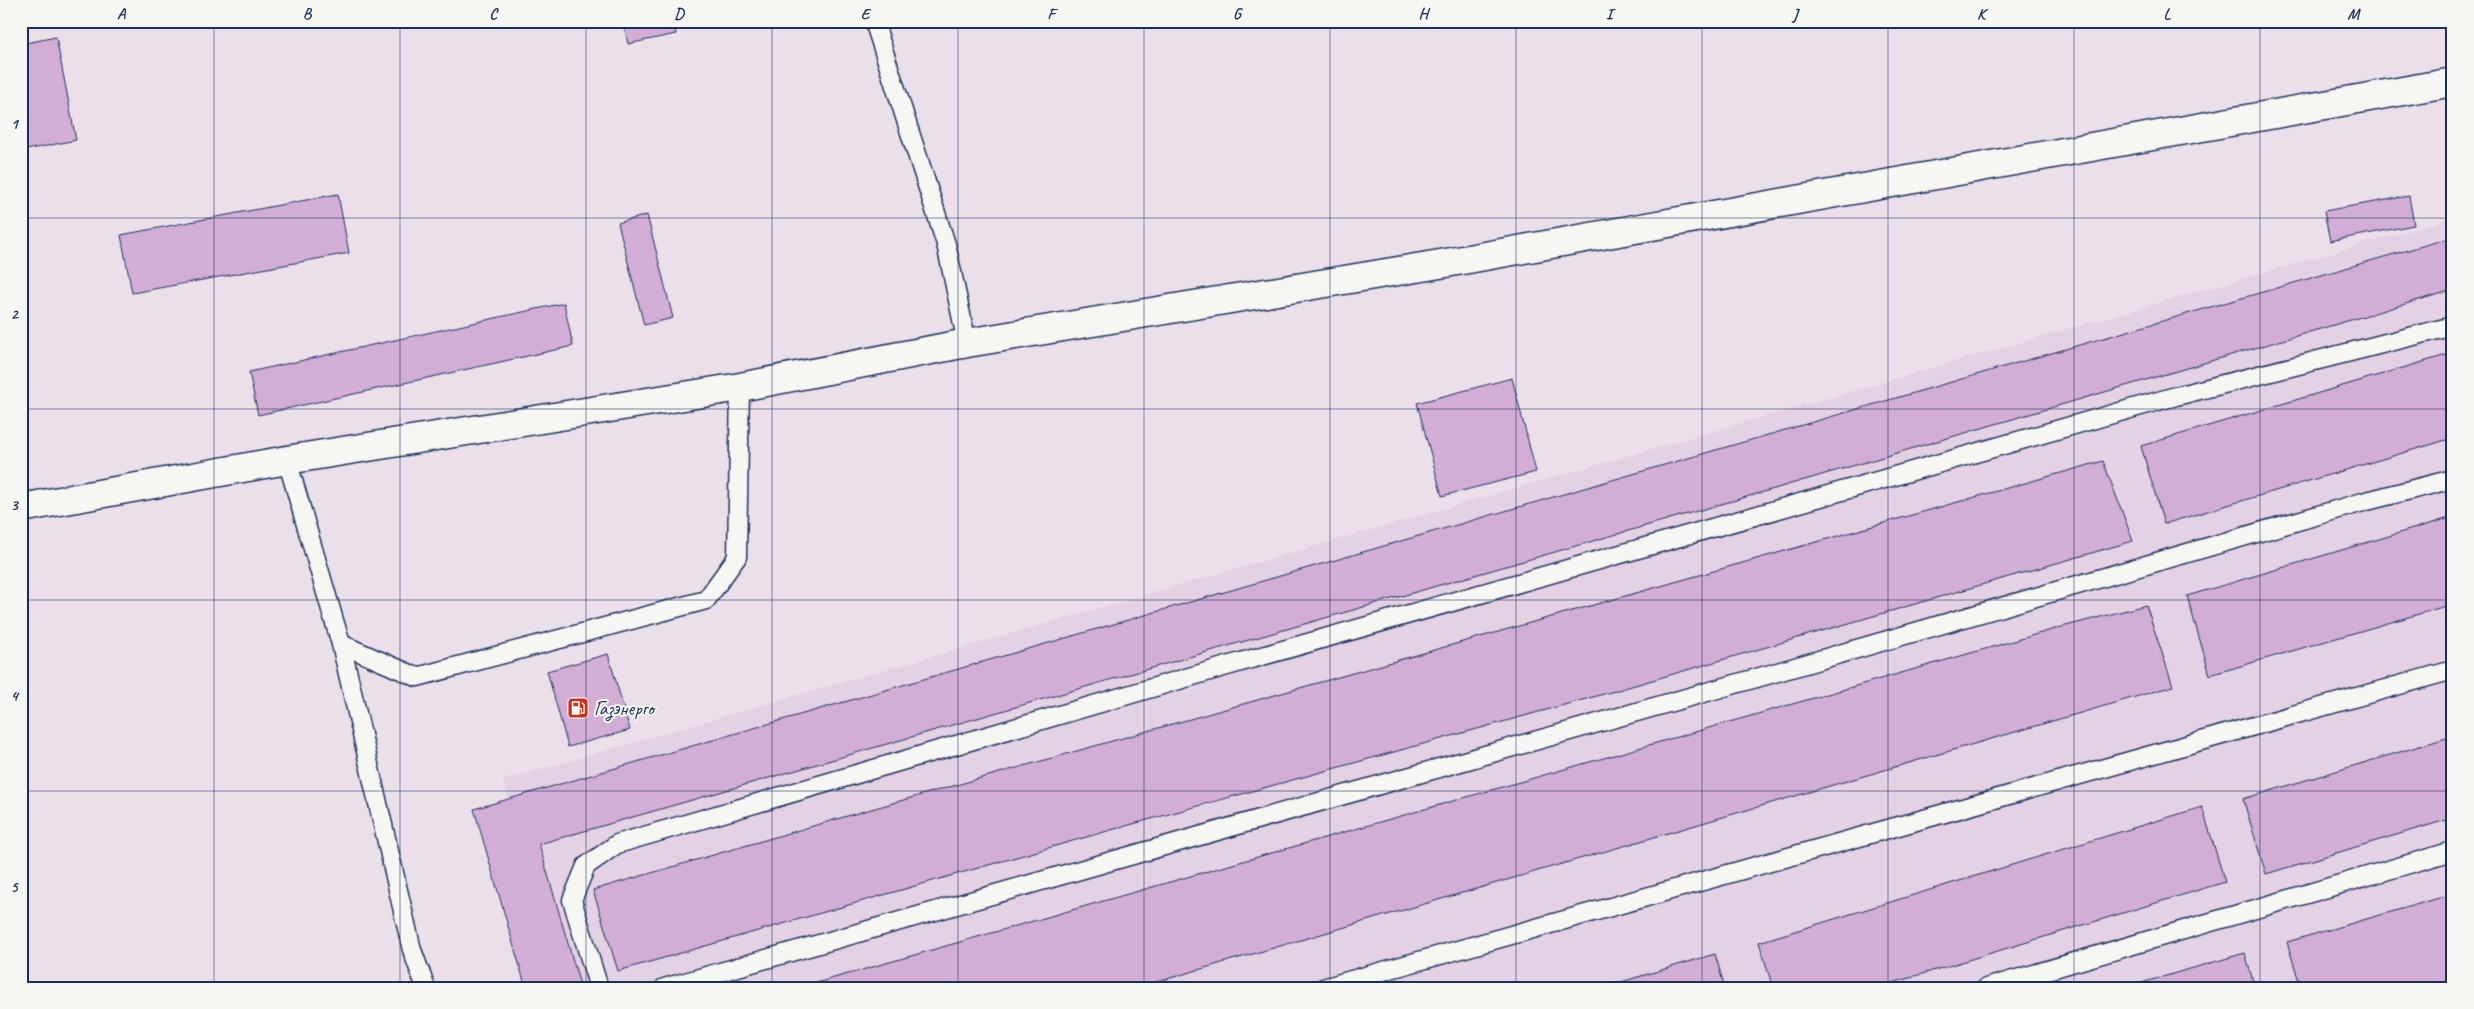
<svg xmlns="http://www.w3.org/2000/svg" width="2474" height="1009" font-family="Caveat,sans-serif">
<style>
.built{fill:#e4d1e4}
.building{fill:#d2add6;stroke:#1b2f5e}
.lines{fill:none;stroke-linecap:round;stroke-linejoin:round}
.lane-casing{stroke:#1b2f5e;stroke-width:21}
.secondary-casing{stroke:#1b2f5e;stroke-width:31}
.lane{stroke:#f6f6f2;stroke-width:18}
.secondary{stroke:#f6f6f2;stroke-width:28}
.grid{fill:none;stroke:#1b2f5e;stroke-width:1;stroke-opacity:0.55}
.labels{text-anchor:middle;dominant-baseline:central;stroke-width:4;stroke-linejoin:round;paint-order:stroke}
.poi-label{font-size:20px;fill:#1b2f5e;stroke:#f6f6f2;text-anchor:start}
.neatline{fill:none;stroke:#1b2f5e;stroke-width:2}
.grid-label{font-size:16px;text-anchor:middle;font-weight:bold;fill:#1b2f5e}
</style>
<rect width="100%" height="100%" fill="#ebe0ea"/>
<filter id="ink" filterUnits="userSpaceOnUse"><feTurbulence type="fractalNoise" baseFrequency=".02" numOctaves="2"/><feDisplacementMap in="SourceGraphic" scale="10" xChannelSelector="R" yChannelSelector="G"/><feConvolveMatrix kernelMatrix="1 2 1 2 8 2 1 2 1" color-interpolation-filters="sRGB"/></filter>
<g filter="url(#ink)">
<polygon class="built" points="2453,218 2453,988 566,988 503,780"/>
<g class="building">
<polygon points="623,21 674,21 676,34 628,44"/>
<polygon points="56,37 76,140 21,151 21,44"/>
<polygon points="338,194 349,253 132,293 121,235"/>
<polygon points="2409,196 2414,225 2330,241 2324,211"/>
<polygon points="647,215 673,318 644,325 618,223"/>
<polygon points="2453,237 2453,290 1767,491 539,844 581,988 526,988 474,809"/>
<polygon points="564,303 573,346 258,415 249,372"/>
<polygon points="2453,353 2453,438 2164,524 2141,446"/>
<polygon points="1512,378 1536,472 1442,496 1417,403"/>
<polygon points="2103,461 2133,541 1604,694 1104,832 618,971 593,890 861,812"/>
<polygon points="2453,517 2453,604 2210,675 2187,596"/>
<polygon points="2146,605 2173,686 1136,988 799,988 2062,627"/>
<polygon points="608,654 630,730 568,747 547,671"/>
<polygon points="2453,736 2453,818 2266,874 2243,799"/>
<polygon points="2202,807 2225,882 1876,988 1773,988 1759,942"/>
<polygon points="2453,894 2453,980 2426,988 2301,988 2287,942"/>
<polygon points="2245,953 2255,988 2124,988"/>
<polygon points="1715,954 1725,988 1601,988"/>
</g>
<g class="lines">
<g class="lane-casing">
<g id="lane">
<polyline points="874,21 946,244 967,343"/>
<polyline points="287,460 341,644 412,950 426,988"/>
<polyline points="341,644 417,677 706,600 737,557 740,387"/>
<polyline points="599,988 572,900 586,866 617,844 1227,666 2176,396 2453,326"/>
<polyline points="664,988 1781,671 2363,502 2453,479"/>
<polyline points="1323,988 2453,670"/>
<polyline points="1986,988 2453,851"/>
</g>
</g>
<g class="secondary-casing">
<polyline id="secondary" points="21,508 287,460 740,387 967,343 1446,263 2453,82"/>
</g>
<use href="#lane" class="lane"/>
<use href="#secondary" class="secondary"/>
</g>
</g>
<path class="grid" d="M 214,21 L 214,988M 400,21 L 400,988M 586,21 L 586,988M 772,21 L 772,988M 958,21 L 958,988M 1144,21 L 1144,988M 1330,21 L 1330,988M 1516,21 L 1516,988M 1702,21 L 1702,988M 1888,21 L 1888,988M 2074,21 L 2074,988M 2260,21 L 2260,988M 21,218 L 2453,218M 21,409 L 2453,409M 21,600 L 2453,600M 21,791 L 2453,791"/>
<defs>
<g id="fuel-square" transform="scale(1.125)"><rect x="-9" y="-9" width="18" height="18" rx="4" fill="#c8321e" stroke="#f6f6f2"/><path d="M-5.5-6h7V0h2V4h1.3V-2.5L3-4.5l.8-.8L6-3V5H2.5V1h-1V6h-7ZM-4.2-4.7v3.2H.2V-4.7Z" fill="#fff"/></g>
</defs>
<g fill-rule="evenodd">
<use href="#fuel-square" x="578" y="708"/>
</g>
<g class="labels">
<g class="poi-label">
<text x="594" y="708">Газэнерго</text>
</g>
</g>
<rect width="2474" height="1009" fill="none" stroke="#f6f6f2" stroke-width="55"/>
<rect x="28" y="28" width="2418" height="954" class="neatline"/>
<g class="grid-label">
<text x="121" y="19">A</text>
<text x="307" y="19">B</text>
<text x="493" y="19">C</text>
<text x="679" y="19">D</text>
<text x="865" y="19">E</text>
<text x="1051" y="19">F</text>
<text x="1237" y="19">G</text>
<text x="1423" y="19">H</text>
<text x="1609" y="19">I</text>
<text x="1795" y="19">J</text>
<text x="1981" y="19">K</text>
<text x="2167" y="19">L</text>
<text x="2353" y="19">M</text>
<text x="14" y="129">1</text>
<text x="14" y="319">2</text>
<text x="14" y="510">3</text>
<text x="14" y="701">4</text>
<text x="14" y="892">5</text>
</g>
</svg>
